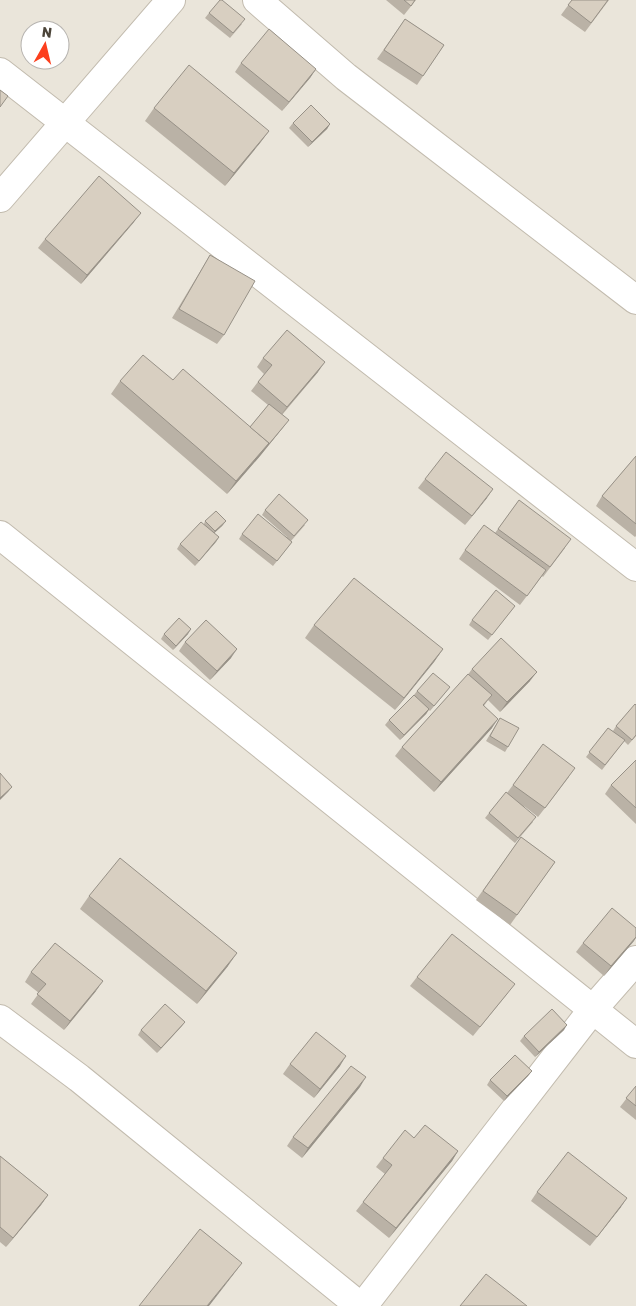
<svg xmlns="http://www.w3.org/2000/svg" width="636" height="1306" font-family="Rubik,sans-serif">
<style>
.residential{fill:#eae5da;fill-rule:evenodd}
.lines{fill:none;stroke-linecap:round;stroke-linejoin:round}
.street-casing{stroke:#c2bbae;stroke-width:30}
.street{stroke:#fff;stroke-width:28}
.wall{fill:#bab2a6}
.shaded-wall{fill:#979187}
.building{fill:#d8cfc1;stroke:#979187}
</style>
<rect width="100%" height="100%" fill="#f6f3ec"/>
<path class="residential" d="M 0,0 L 636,0 L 636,1306 L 0,1306 ZM 30,30 L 60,30 L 60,60 L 30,60 Z"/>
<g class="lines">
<g class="street-casing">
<g id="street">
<polyline points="257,0 346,77 636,300"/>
<polyline points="0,72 636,567"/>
<polyline points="0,198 171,0"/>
<polyline points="0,535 636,1044"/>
<polyline points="0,1019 79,1078 360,1306"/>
<polyline points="363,1306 593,1009 636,960"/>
</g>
</g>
<use href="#street" class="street"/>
</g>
<g class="wall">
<polygon points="386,0 416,0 404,15"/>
<polygon points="572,0 609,0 585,32 561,15"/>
<polygon points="209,13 242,24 230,38 205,18"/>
<polygon points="405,19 444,45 417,85 377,59"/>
<polygon points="241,63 316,69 310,78 282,111 235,72"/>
<polygon points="154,108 269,131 260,143 225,186 145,121"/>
<polygon points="293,123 330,124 327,129 308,147 289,128"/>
<polygon points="134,222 81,284 38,248 45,239"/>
<polygon points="210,255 224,335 217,344 172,318 204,265"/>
<polygon points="263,358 318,372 282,415 285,425 260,456 227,494 111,394 120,381 173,380 250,427 268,405 251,391 264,374 257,367"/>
<polygon points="636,456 636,536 635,537 596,506 602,496"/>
<polygon points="425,479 487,498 465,525 418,488"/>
<polygon points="519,500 565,548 543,577 542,576 520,605 459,559 465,550 495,533"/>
<polygon points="265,510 305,525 291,541 292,542 273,566 239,539 242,534 287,537 262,515"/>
<polygon points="205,521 226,521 222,526 214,533 219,537 195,566 177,549 180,544 204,524"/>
<polygon points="515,606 488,640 469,625 472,620"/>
<polygon points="314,625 443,649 434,662 395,710 305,638"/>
<polygon points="164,634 188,634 173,650 161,639"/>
<polygon points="185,642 231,658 210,680 179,651"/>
<polygon points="472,669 530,681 500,712 488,700 484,706 492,728 434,792 395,756 402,747 467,676"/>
<polygon points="450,687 430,711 429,710 426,714 400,740 385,725 389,720 414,695 417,691"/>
<polygon points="636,705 636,736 628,745 624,741 602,770 586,757 608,728 613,731 616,726"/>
<polygon points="500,718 508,747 505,752 486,741"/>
<polygon points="543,744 569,777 538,817 524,806 533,822 515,843 485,818 489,813 507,793"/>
<polygon points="636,760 636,824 605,794 611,785"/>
<polygon points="521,837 555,862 510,925 476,900"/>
<polygon points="89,896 228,966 197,1004 80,909"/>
<polygon points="636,928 636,938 604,976 576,952 583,943"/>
<polygon points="31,972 96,991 64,1030 31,1004 39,993 25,982"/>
<polygon points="417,977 508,993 473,1036 410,986"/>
<polygon points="185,1022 181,1027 157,1053 138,1035 141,1030"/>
<polygon points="564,1030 535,1057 520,1041 524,1036"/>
<polygon points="290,1064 340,1066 314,1098 283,1074"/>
<polygon points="532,1071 528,1076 504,1101 487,1085 490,1080"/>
<polygon points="636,1086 636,1120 620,1107"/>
<polygon points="360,1087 302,1158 287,1146 293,1137"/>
<polygon points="414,1138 458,1151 452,1161 389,1238 356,1211 385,1174 376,1167 383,1158"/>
<polygon points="0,1156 48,1195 41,1205 6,1247 0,1242"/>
<polygon points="537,1192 621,1207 590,1246 531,1201"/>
</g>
<g class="shaded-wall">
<polygon points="316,69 310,78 282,111 289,102"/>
<polygon points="330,124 327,129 308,147 312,142"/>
<polygon points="269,131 260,143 225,186 234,173"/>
<polygon points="141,213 134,222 81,284 87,275"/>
<polygon points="325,362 318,372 280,416 287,407"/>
<polygon points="289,420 260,456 227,494 236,481"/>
<polygon points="493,489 487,498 465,525"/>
<polygon points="226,521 222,526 211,536 215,531"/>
<polygon points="219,537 216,542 195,566 199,561"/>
<polygon points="191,629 188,634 173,650 176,646"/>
<polygon points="237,649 231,658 210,680 217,671"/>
<polygon points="443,649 434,662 395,710 404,698"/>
<polygon points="537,672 530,681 500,712 507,702"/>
<polygon points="429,709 426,714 400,740 404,735"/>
<polygon points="498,719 492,728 434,792 441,782"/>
<polygon points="12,787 8,792 0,800 0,798"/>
<polygon points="636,937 634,941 604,976 611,966"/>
<polygon points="237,953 228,966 197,1004 206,991"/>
<polygon points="103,981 96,991 64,1030 70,1021"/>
<polygon points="185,1022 181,1027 157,1053 161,1048"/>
<polygon points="567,1025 564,1030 535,1057 539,1052"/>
<polygon points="346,1056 340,1066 314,1098 320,1089"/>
<polygon points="532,1071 528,1076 504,1101 507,1096"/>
<polygon points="366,1077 360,1087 302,1158 308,1148"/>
<polygon points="458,1151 452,1161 389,1238 396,1228"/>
<polygon points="48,1195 41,1205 6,1247 13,1238"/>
<polygon points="627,1198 621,1207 590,1246 597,1237"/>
<polygon points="242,1263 233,1275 209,1306 207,1306"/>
</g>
<g class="building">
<polygon points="220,0 222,0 245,19 233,33 209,13"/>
<polygon points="404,0 415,0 411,6"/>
<polygon points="572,0 608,0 591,23 568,5"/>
<polygon points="405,19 444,45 423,76 384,50"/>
<polygon points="269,29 316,69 289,102 241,63"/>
<polygon points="189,65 269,131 234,173 154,108"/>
<polygon points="0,90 8,96 0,107"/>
<polygon points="311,105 330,124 312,142 293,123"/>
<polygon points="99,176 141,213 87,275 45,239"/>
<polygon points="210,255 255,281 224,335 179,309"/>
<polygon points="287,330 325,362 287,407 258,382 272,365 263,358"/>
<polygon points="143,355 173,380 183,369 269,443 236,481 120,381"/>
<polygon points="269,404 289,420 269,444 269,443 250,427"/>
<polygon points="446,452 493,489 472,516 425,479"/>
<polygon points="636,456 636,524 602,496"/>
<polygon points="279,494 308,520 294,536 265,510"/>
<polygon points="519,500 571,539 550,567 498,529"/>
<polygon points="216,511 226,521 215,531 205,521"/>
<polygon points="258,514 292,542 277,561 242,534"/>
<polygon points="201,522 219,537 199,561 180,544"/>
<polygon points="484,525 546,570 527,596 465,550"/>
<polygon points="354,578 443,649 404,698 314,625"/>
<polygon points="496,590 515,606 492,635 472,620"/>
<polygon points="179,618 191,629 176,646 164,634"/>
<polygon points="206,620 237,649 217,671 185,642"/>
<polygon points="501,638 537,672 507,702 472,669"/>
<polygon points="433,673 450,687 434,706 417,691"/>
<polygon points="468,674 492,695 483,705 498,719 441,782 402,747"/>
<polygon points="414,695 429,709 404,735 389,720"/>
<polygon points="635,704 636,705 636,735 632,740 616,726"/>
<polygon points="500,718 519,728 508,747 490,736"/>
<polygon points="608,728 625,740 605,765 589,752"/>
<polygon points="543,744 575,768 545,808 513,785"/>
<polygon points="636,760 636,808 611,785"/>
<polygon points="0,773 12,787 0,798"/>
<polygon points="506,792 536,817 518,838 489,813"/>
<polygon points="521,837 555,862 517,915 483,891"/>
<polygon points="120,858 237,953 206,991 89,896"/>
<polygon points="612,908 636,928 636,937 611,966 583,943"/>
<polygon points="452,934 515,984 480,1027 417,977"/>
<polygon points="55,943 103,981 70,1021 37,994 46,984 31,972"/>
<polygon points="165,1004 185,1022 161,1048 141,1030"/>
<polygon points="552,1009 567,1025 539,1052 524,1036"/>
<polygon points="316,1032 346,1056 320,1089 290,1064"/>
<polygon points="515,1055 532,1071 507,1096 490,1080"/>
<polygon points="351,1066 366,1077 308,1148 293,1137"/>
<polygon points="636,1086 636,1106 626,1098"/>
<polygon points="425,1125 458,1151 396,1228 363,1202 392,1165 383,1158 405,1130 414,1138"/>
<polygon points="568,1152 627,1198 597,1237 537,1192"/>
<polygon points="0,1156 48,1195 13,1238 0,1227"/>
<polygon points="200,1229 242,1263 207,1306 139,1306"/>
<polygon points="486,1274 527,1306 460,1306"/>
</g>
<g transform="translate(45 45) rotate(8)"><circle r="24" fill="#ffffff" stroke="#b7b4b0"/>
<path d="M0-4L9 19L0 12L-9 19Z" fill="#fc3f1d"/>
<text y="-8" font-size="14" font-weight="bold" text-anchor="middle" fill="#4b4439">N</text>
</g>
</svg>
